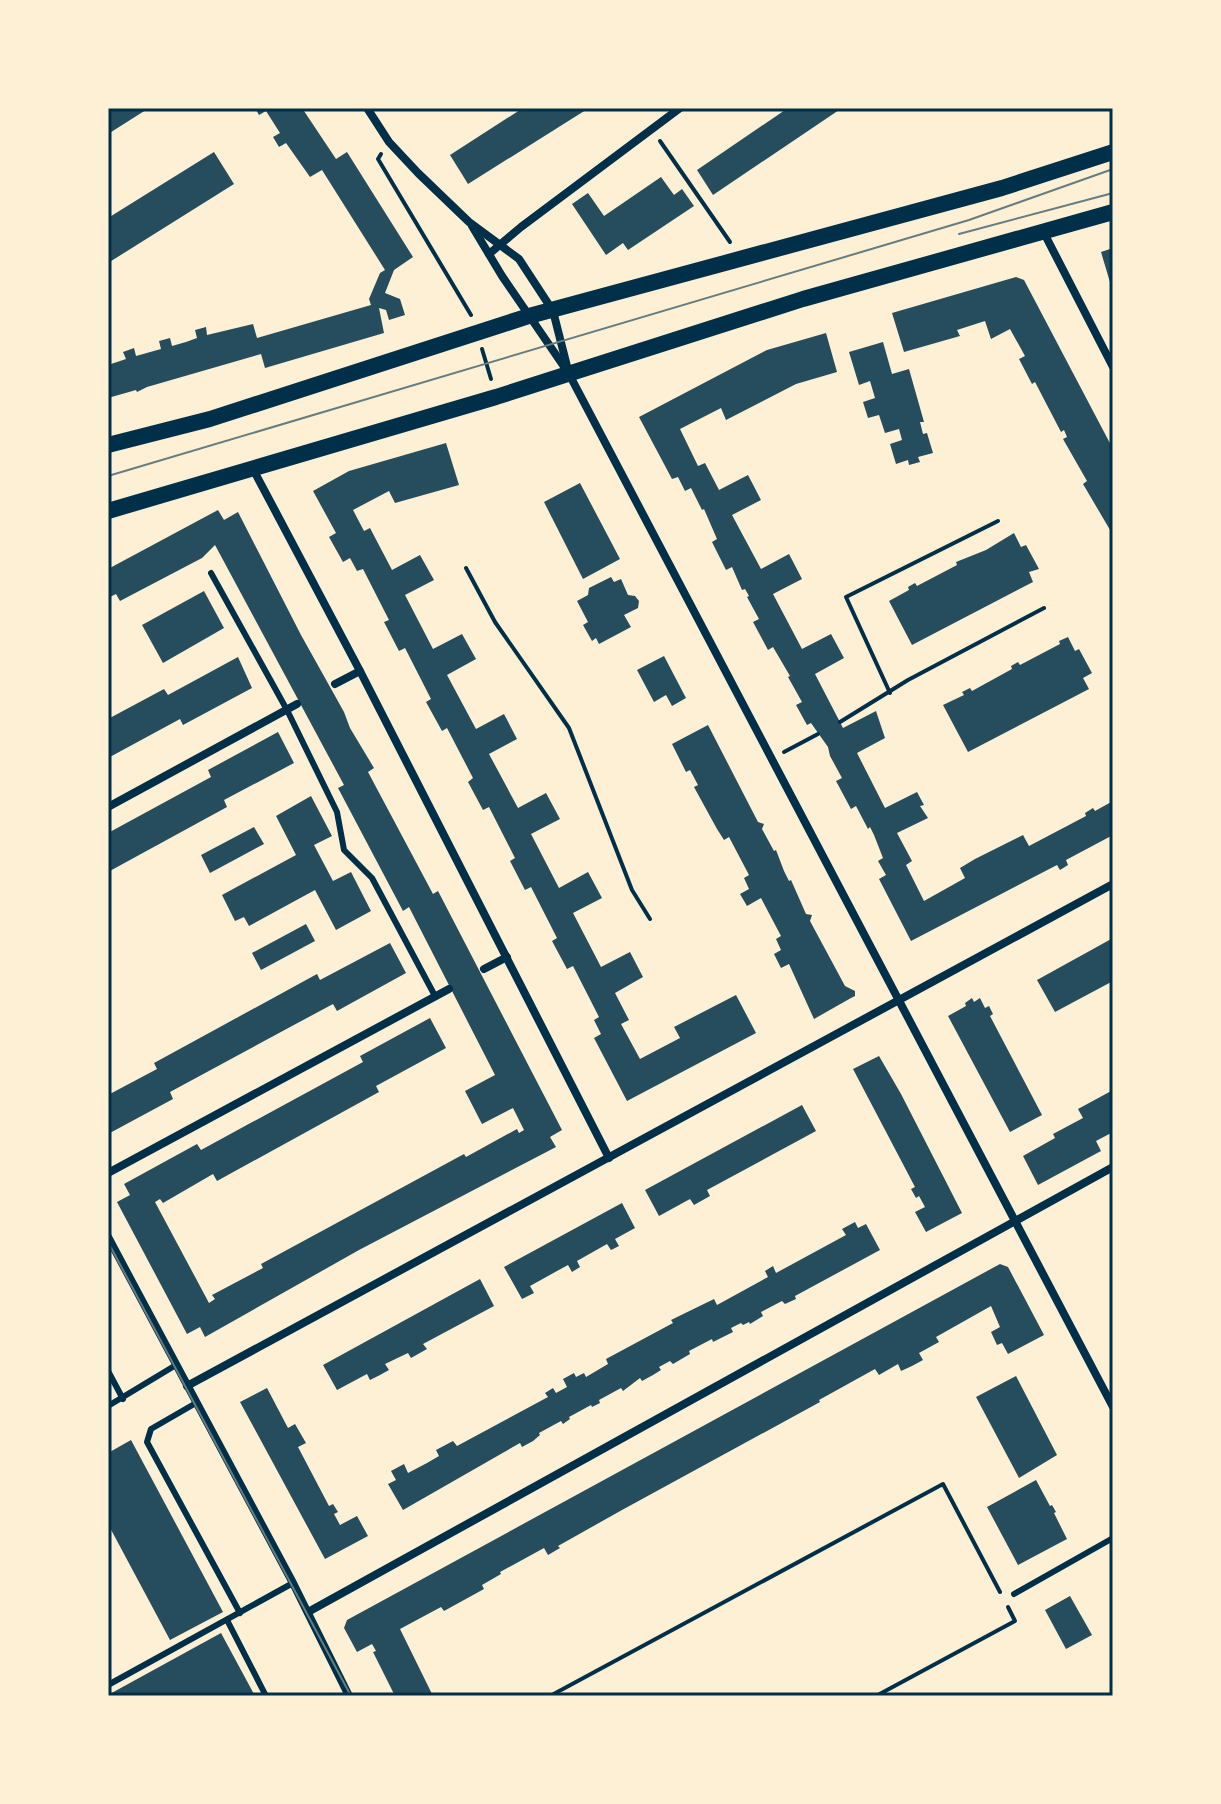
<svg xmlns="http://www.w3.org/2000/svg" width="1221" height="1804" font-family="'DM Sans',sans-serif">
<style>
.building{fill:#264d5e}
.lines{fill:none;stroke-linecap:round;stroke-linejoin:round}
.path{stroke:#003049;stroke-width:4}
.service{stroke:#003049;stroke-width:6}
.minor{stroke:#003049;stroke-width:8}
.secondary{stroke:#003049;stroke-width:16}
.tram{stroke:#657d81;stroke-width:2}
.neatline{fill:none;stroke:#003049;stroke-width:3}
</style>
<rect width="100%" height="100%" fill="#fdf0d5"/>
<g class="building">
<polygon points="108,108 149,108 108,134"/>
<polygon points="255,108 302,108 336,159 347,152 413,257 394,270 385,293 400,299 405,315 389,320 386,310 379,308 384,333 265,368 261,354 147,387 137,392 136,390 108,398 108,365 126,359 123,352 134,348 136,356 161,349 159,341 170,338 172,346 186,342 197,338 195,330 206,327 207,335 253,324 257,338 371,305 369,299 380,273 385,270 322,170 310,177 286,143 279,147 273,137 280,133 266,111 259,115"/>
<polygon points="523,108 589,108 468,184 450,155"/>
<polygon points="788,108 842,108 713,195 697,170"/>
<polygon points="214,152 234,184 108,263 108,218"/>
<polygon points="661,177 674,195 682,189 694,206 628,250 623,243 606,255 572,204 588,193 604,216"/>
<polygon points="1113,248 1113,289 1112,289 1101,252"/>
<polygon points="1016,277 1024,280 1113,449 1113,535 1083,484 1087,481 1063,439 1067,437 1064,430 1061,432 1035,382 1032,384 1019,359 1025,356 1010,329 991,339 985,321 957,330 960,336 904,352 892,313"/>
<polygon points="826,333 837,372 796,384 726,420 721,408 680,429 698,466 705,463 719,490 748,475 761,500 732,515 761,569 789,554 802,579 773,594 802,649 831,634 844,658 815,674 843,728 876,711 885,738 857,753 885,808 917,792 924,805 920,806 928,818 897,833 912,861 906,865 924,901 965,878 960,868 975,859 1023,835 1029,846 1086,816 1085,813 1093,808 1095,811 1113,801 1113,835 1066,860 1068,865 1060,870 1057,865 911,941 879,879 886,875 878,861 883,858 874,835 870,827 868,829 856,806 851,809 836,781 842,778 830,756 828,747 811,723 807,725 796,705 802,702 788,677 790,676 773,647 768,650 753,622 759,619 747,597 749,596 745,589 742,590 732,567 726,570 712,542 717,539 704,509 702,510 691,488 685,491 678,477 672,479 639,417 767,350"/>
<polygon points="883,342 892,374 909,369 924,422 920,422 923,434 927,433 933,453 918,457 920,462 909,465 908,460 896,464 890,444 902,440 899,429 885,433 879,415 868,418 863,402 875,398 870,381 859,385 849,352"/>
<polygon points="446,443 459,485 395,503 389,491 353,510 364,531 370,528 392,570 420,555 434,580 405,595 433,649 462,634 476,659 447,675 476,729 504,714 517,739 489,754 518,808 546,793 560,819 531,834 559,888 588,872 602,898 573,913 601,967 630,952 643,977 615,993 629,1020 621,1024 640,1059 680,1038 674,1027 736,995 756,1033 627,1101 594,1038 601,1034 594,1020 599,1017 573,966 567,969 552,941 557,938 531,887 525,890 510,861 515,858 489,807 483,810 468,782 473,778 447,728 442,731 426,702 431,699 405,648 399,651 384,622 389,620 363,569 357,571 350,558 343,562 329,537 336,533 313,491 349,471"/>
<polygon points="580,483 620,559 583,579 544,502"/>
<polygon points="218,510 224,520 238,512 301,635 344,712 350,728 374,768 368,772 433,894 438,891 562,1130 550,1137 556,1147 359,1250 205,1337 200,1327 187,1334 117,1202 130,1195 124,1184 197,1144 201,1150 363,1062 360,1056 430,1018 446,1048 376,1086 379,1092 217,1181 213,1174 163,1203 160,1199 155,1202 209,1303 215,1299 212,1295 263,1268 261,1264 464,1154 466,1157 517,1129 519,1133 524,1130 513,1108 482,1124 465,1091 495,1075 409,907 403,911 338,788 344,785 215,545 202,558 120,601 116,594 108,598 108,569"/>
<polygon points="1014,533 1021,547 1026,545 1039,569 1029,572 1033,582 912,645 889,601 909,590 908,587 915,583 917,586 957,565 956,562 986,550"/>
<polygon points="611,577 614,582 621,579 628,595 635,596 639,601 638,608 624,615 631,627 599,644 596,638 592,641 583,625 588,622 577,601 588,595 589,588"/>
<polygon points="204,591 224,628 163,663 142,625"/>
<polygon points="1068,637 1075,651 1079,649 1092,673 1083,678 1089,689 968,752 943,705 964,695 962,692 970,688 972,691 1012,669 1011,666 1018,662 1020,665 1060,644 1059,641"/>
<polygon points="664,656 686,698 672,706 666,695 654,702 637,670"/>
<polygon points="238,657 252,688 183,725 180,719 108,758 108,719 164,689 168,695"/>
<polygon points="708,725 758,822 764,824 762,829 774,851 776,850 784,871 789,881 791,880 806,914 812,915 810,921 845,986 855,991 855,996 851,998 814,1019 789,964 781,968 774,954 781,950 776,939 781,936 761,898 747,906 740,894 749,889 744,878 749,875 729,837 724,840 717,829 694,787 698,785 690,770 686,772 672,744"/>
<polygon points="278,732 294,763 224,800 227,807 108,872 108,833 211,777 208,770"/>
<polygon points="311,796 332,836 314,845 333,881 351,872 371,911 336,930 315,890 249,926 244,917 235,921 222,895 296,855 276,816"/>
<polygon points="254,827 264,844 210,873 201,855"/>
<polygon points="306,924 315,941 261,970 252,953"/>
<polygon points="1113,938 1113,981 1055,1012 1037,980"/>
<polygon points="390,943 406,973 337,1011 333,1004 292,1026 170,1092 173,1099 108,1134 108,1095 157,1069 154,1063 317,974 320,980"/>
<polygon points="972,998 974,1002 980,998 985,1008 989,1006 993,1014 990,1016 1042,1115 1010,1132 948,1016 966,1006 965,1003"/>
<polygon points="879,1056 901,1094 962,1213 926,1232 915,1212 925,1207 919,1196 916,1198 911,1189 915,1187 853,1069"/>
<polygon points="1113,1090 1113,1132 1096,1141 1101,1151 1038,1185 1023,1156 1055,1138 1053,1134 1083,1118 1078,1109"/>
<polygon points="802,1105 816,1131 707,1190 710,1196 694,1205 690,1199 659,1216 645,1190"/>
<polygon points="622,1203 635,1228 615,1239 619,1246 611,1250 607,1244 577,1261 580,1267 572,1272 568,1265 557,1271 530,1286 534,1293 522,1299 504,1267"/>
<polygon points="855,1222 858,1228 866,1224 880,1250 795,1296 796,1299 785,1304 782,1301 761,1312 763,1316 750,1324 749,1322 743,1325 741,1323 731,1328 733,1332 713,1342 712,1339 689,1351 690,1354 673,1364 670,1361 659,1367 661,1370 653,1375 642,1381 640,1378 623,1391 621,1388 599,1400 600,1403 592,1407 591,1405 569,1417 570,1419 563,1424 561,1421 539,1433 540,1435 533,1441 522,1447 520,1443 403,1510 388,1484 396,1480 391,1471 404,1464 408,1473 427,1463 439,1456 436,1450 453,1441 457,1446 548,1397 545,1393 553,1388 556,1393 567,1387 563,1379 574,1373 576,1377 584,1373 586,1377 608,1364 606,1359 673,1323 671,1320 714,1299 717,1305 768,1277 765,1271 773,1266 776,1273 846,1235 842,1229"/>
<polygon points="1000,1264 1008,1267 1044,1335 1008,1354 1002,1343 997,1345 991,1332 1000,1327 991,1306 936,1337 939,1342 919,1353 923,1360 912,1366 901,1371 898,1364 879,1375 875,1369 819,1400 820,1402 622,1510 558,1546 560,1548 548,1555 544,1548 500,1572 501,1574 482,1585 484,1589 444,1611 441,1607 400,1629 433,1696 395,1696 373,1652 376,1651 372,1644 357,1652 344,1628 347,1620"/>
<polygon points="480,1279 494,1306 423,1344 427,1349 411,1358 408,1353 385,1364 389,1370 380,1375 370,1380 367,1374 337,1390 323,1365"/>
<polygon points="1016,1376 1057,1455 1019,1478 976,1397"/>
<polygon points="267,1388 288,1428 295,1424 306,1443 298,1447 329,1506 333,1504 338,1512 334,1514 340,1525 357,1516 368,1536 325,1559 240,1402"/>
<polygon points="131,1440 223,1612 170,1640 108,1524 108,1453"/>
<polygon points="1036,1480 1050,1506 1052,1505 1056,1512 1054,1513 1067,1539 1018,1565 987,1507"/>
<polygon points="1070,1596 1092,1635 1066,1649 1045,1610"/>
<polygon points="221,1633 255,1696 108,1696 108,1695"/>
</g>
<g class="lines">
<g class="path">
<polyline points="660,141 730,242"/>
<polyline points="381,154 378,159 471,315"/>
<polyline points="482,349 491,379"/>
<polyline points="466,568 495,622 569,728 632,890 650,919"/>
<polyline points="890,693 846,597 998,521"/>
<polyline points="840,722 908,680 1044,608"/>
<polyline points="784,752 818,734"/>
<polyline points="550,1696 943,1484 1000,1592"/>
<polyline points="876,1696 1015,1621 1008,1607"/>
</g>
<g class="service">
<polyline points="211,573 287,710 337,812 344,850 372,878 435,996"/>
<polyline points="108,1371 123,1399"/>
<polyline points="196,1403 151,1429 147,1442 240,1613"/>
<polyline points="108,1406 176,1365"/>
<polyline points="1014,1594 1113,1538"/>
<polyline points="227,1620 266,1696"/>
<polyline points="108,1685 293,1583"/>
</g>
<g class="minor">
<polyline points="367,108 389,142 418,173 469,222 519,259 553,311 569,374 1113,1407"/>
<polyline points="472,226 502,276 565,368"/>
<polyline points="1043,231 1113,367"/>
<polyline points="489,254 521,227 680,108"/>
<polyline points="253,469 360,671 609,1158"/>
<polyline points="335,684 360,671"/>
<polyline points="108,807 297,704"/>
<polyline points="484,969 507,957"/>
<polyline points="108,1173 449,989"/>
<polyline points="108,1237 293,1583 349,1696"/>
<polyline points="187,1386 1113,884"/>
<polyline points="308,1612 1113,1167"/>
</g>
<g class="secondary">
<polyline points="108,445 210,419 529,316 1002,188 1113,152"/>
<polyline points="108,511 496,397 803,299 1113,212"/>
</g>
<g class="tram">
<polyline points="959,234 1113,193"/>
<polyline points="108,476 969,220 1113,169"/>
<polyline points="108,1242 351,1696"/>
</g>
</g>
<rect width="1221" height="1804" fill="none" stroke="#fdf0d5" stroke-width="220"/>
<rect x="110" y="110" width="1001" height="1584" class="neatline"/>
</svg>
